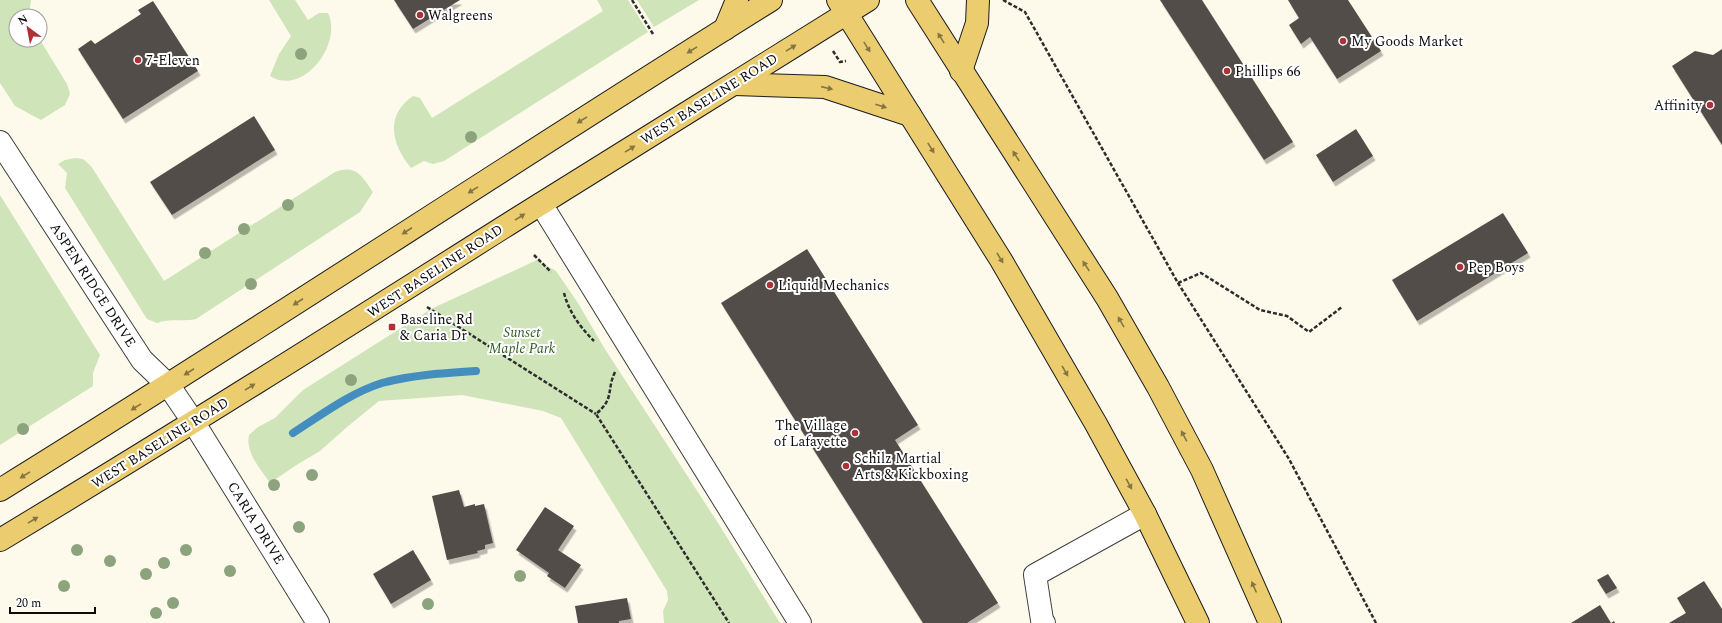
<svg xmlns="http://www.w3.org/2000/svg" width="1722" height="623" font-family="Spectral,serif">
<style>
.green{fill:#cfe4b9}
.lines{fill:none;stroke-linecap:round;stroke-linejoin:round}
.stream{stroke:#438ebf;stroke-width:8}
.building{fill:#534d49;filter:url(#shadow)}
.minor-casing{stroke:#3e3e3e;stroke-width:24}
.major-casing{stroke:#1c1c1c;stroke-width:24}
.path{stroke:#2d2d2d;stroke-width:2.5;stroke-dasharray:4 2;stroke-linecap:butt}
.minor{stroke:#fff;stroke-width:22}
.major{stroke:#ebcc6e;stroke-width:22}
.tree{fill:#8ca37d}
.oneway{fill:#867541}
.poi-dot{fill:#ad3238;stroke:#fff;stroke-width:1.5}
.labels{text-anchor:middle;dominant-baseline:central;stroke-width:4;stroke-linejoin:round;paint-order:stroke}
.poi-label{font-size:14px;fill:#0b0b0b;stroke:#fff;text-anchor:start}
.street-label{font-size:14px;fill:#0b0b0b;stroke:#fff}
.park-label{font-size:14px;font-style:italic;fill:#2f5c23;stroke:#fff}
</style>
<defs>
<filter id="shadow"><feDropShadow dx="2.5" dy="4.5" stdDeviation="0" flood-color="#0004"/></filter>
</defs>
<rect width="100%" height="100%" fill="#fdfaec"/>
<g class="green">
<polygon points="0,0 31,0 29,16 16,16 16,40 40,40 67,84 70,94 65,105 41,120 15,106 0,83"/>
<path d="M 269,0 L 295,0 L 308,20 L 319,13 L 328,13 C 343,44 303,97 270,76 L 279,54 L 291,36 Z"/>
<path d="M 597,0 L 628,0 L 648,32 L 444,161 L 433,164 L 424,161 L 411,168 C 392,145 384,116 413,96 L 420,98 L 432,118 L 603,11 Z"/>
<polygon points="637,0 699,0 654,27"/>
<path d="M 75,158 L 83,159 L 91,166 L 164,281 L 335,172 C 356,164 362,176 373,192 L 360,212 L 196,319 C 182,322 170,318 157,323 L 147,319 L 65,188 L 67,173 L 58,164 L 65,160 Z"/>
<polygon points="0,195 100,355 93,373 93,386 0,445"/>
<path d="M 537,260 L 556,271 L 578,303 L 603,346 L 718,523 L 780,623 L 664,623 L 663,611 L 668,600 L 667,591 L 561,418 L 543,411 L 462,395 L 379,401 L 347,427 L 320,451 L 298,464 L 270,483 C 261,469 245,453 249,435 L 258,427 L 275,418 L 303,390 L 431,309 Z"/>
</g>
<g class="lines">
<path class="stream" d="M 293,433 C 321,415 350,393 382,383 C 412,375 444,373 476,371"/>
</g>
<g class="building">
<polygon points="394,0 460,0 413,29"/>
<polygon points="1160,0 1202,0 1293,142 1264,160"/>
<polygon points="1288,0 1348,0 1381,51 1337,79 1310,37 1301,44 1289,25 1299,18"/>
<polygon points="153,1 198,71 123,119 78,49 91,40 95,44 141,14 138,10"/>
<polygon points="1722,49 1722,145 1672,66 1695,51 1713,55"/>
<polygon points="254,116 275,150 172,215 150,182"/>
<polygon points="1356,129 1373,156 1333,182 1316,155"/>
<polygon points="1503,213 1528,253 1417,321 1392,280"/>
<polygon points="807,249 918,425 895,440 998,603 967,623 923,623 721,303"/>
<polygon points="459,490 464,507 475,504 475,506 484,504 493,543 485,545 485,549 477,551 478,553 447,560 432,496"/>
<polygon points="545,507 574,526 558,550 581,565 565,588 547,576 549,573 516,550"/>
<polygon points="413,550 431,580 391,604 373,574"/>
<polygon points="1608,574 1617,588 1606,594 1597,580"/>
<polygon points="1704,581 1722,609 1722,623 1669,623 1686,613 1677,598"/>
<polygon points="627,598 631,619 619,621 619,623 578,623 575,606"/>
<polygon points="1600,605 1611,623 1614,621 1615,623 1571,623"/>
</g>
<g class="lines">
<g class="minor-casing">
<g id="minor">
<polyline points="0,142 142,360 169,386 194,423 318,623"/>
<polyline points="541,204 800,623"/>
<polyline points="1044,623 1042,620 1035,575 1145,514"/>
</g>
</g>
<g class="major-casing">
<g id="major">
<polyline points="838,0 1001,260 1096,424 1145,514 1198,623"/>
<polyline points="917,0 1107,298 1158,387 1202,470 1270,623"/>
<polyline points="725,29 737,0"/>
<polyline points="961,71 977,23 978,0"/>
<polyline points="735,84 825,87 910,115"/>
<path d="M 0,490 C 259,330 513,161 771,0"/>
<path d="M 0,540 C 173,436 344,328 515,220 C 632,146 751,74 868,0"/>
</g>
</g>
<g class="path">
<polyline points="632,0 653,34"/>
<polyline points="1003,0 1025,12 1178,283 1289,459 1376,623"/>
<polyline points="833,51 840,62 846,61"/>
<polyline points="534,255 551,272"/>
<polyline points="1178,283 1201,273 1260,310 1287,316 1309,332 1342,307"/>
<path d="M 564,293 C 569,312 580,327 594,341"/>
<polyline points="427,307 596,414"/>
<path d="M 615,372 C 606,391 615,398 596,414 L 729,623"/>
</g>
<use href="#minor" class="minor"/>
<use href="#major" class="major"/>
</g>
<g class="tree">
<circle cx="301" cy="54" r="6"/>
<circle cx="471" cy="137" r="6"/>
<circle cx="288" cy="205" r="6"/>
<circle cx="244" cy="229" r="6"/>
<circle cx="205" cy="253" r="6"/>
<circle cx="251" cy="284" r="6"/>
<circle cx="351" cy="380" r="6"/>
<circle cx="23" cy="429" r="6"/>
<circle cx="312" cy="475" r="6"/>
<circle cx="274" cy="485" r="6"/>
<circle cx="299" cy="527" r="6"/>
<circle cx="77" cy="550" r="6"/>
<circle cx="186" cy="550" r="6"/>
<circle cx="110" cy="561" r="6"/>
<circle cx="164" cy="563" r="6"/>
<circle cx="230" cy="571" r="6"/>
<circle cx="146" cy="574" r="6"/>
<circle cx="520" cy="576" r="6"/>
<circle cx="64" cy="586" r="6"/>
<circle cx="173" cy="603" r="6"/>
<circle cx="428" cy="604" r="6"/>
<circle cx="156" cy="613" r="6"/>
</g>
<defs><path id="oneway-solid" d="M-6-.8H1V-3.2L6.5 0L1 3.2V.8H-6Z"/></defs>
<g class="oneway">
<use href="#oneway-solid" transform="translate(941 38) rotate(-122)"/>
<use href="#oneway-solid" transform="translate(867 47) rotate(58)"/>
<use href="#oneway-solid" transform="translate(791 48) rotate(-32)"/>
<use href="#oneway-solid" transform="translate(692 50) rotate(148)"/>
<use href="#oneway-solid" transform="translate(827 88) rotate(13)"/>
<use href="#oneway-solid" transform="translate(881 106) rotate(18)"/>
<use href="#oneway-solid" transform="translate(582 120) rotate(148)"/>
<use href="#oneway-solid" transform="translate(931 148) rotate(58)"/>
<use href="#oneway-solid" transform="translate(630 149) rotate(-32)"/>
<use href="#oneway-solid" transform="translate(1016 156) rotate(-123)"/>
<use href="#oneway-solid" transform="translate(473 190) rotate(148)"/>
<use href="#oneway-solid" transform="translate(520 217) rotate(-32)"/>
<use href="#oneway-solid" transform="translate(407 231) rotate(147)"/>
<use href="#oneway-solid" transform="translate(1000 258) rotate(59)"/>
<use href="#oneway-solid" transform="translate(1086 266) rotate(-123)"/>
<use href="#oneway-solid" transform="translate(298 302) rotate(147)"/>
<use href="#oneway-solid" transform="translate(1121 322) rotate(-120)"/>
<use href="#oneway-solid" transform="translate(1065 371) rotate(60)"/>
<use href="#oneway-solid" transform="translate(189 372) rotate(147)"/>
<use href="#oneway-solid" transform="translate(250 387) rotate(-32)"/>
<use href="#oneway-solid" transform="translate(136 407) rotate(148)"/>
<use href="#oneway-solid" transform="translate(1184 436) rotate(-118)"/>
<use href="#oneway-solid" transform="translate(25 475) rotate(148)"/>
<use href="#oneway-solid" transform="translate(1129 484) rotate(61)"/>
<use href="#oneway-solid" transform="translate(33 520) rotate(-31)"/>
<use href="#oneway-solid" transform="translate(1254 587) rotate(-114)"/>
</g>
<g class="poi-dot">
<circle cx="420" cy="15" r="4"/>
<circle cx="1343" cy="41" r="4"/>
<circle cx="138" cy="60" r="4"/>
<circle cx="1227" cy="71" r="4"/>
<circle cx="1710" cy="105" r="4"/>
<circle cx="1460" cy="267" r="4"/>
<circle cx="770" cy="285" r="4"/>
<rect x="388" y="323" width="8" height="8" rx="2"/>
<circle cx="855" cy="433" r="4"/>
<circle cx="846" cy="466" r="4"/>
</g>
<g class="labels">
<g class="poi-label">
<text x="428" y="15">Walgreens</text>
<text x="1351" y="41">My Goods Market</text>
<text x="146" y="60">7-Eleven</text>
<text x="1235" y="71">Phillips 66</text>
<text x="1702" y="105" text-anchor="end">Affinity</text>
<text x="1468" y="267">Pep Boys</text>
<text x="778" y="285">Liquid Mechanics</text>
<text x="400" y="319">Baseline Rd<tspan x="400" dy="16">&amp; Caria Dr</tspan></text>
<text x="847" y="425" text-anchor="end">The Village<tspan x="847" dy="16">of Lafayette</tspan></text>
<text x="854" y="458">Schilz Martial<tspan x="854" dy="16">Arts &amp; Kickboxing</tspan></text>
</g>
<g class="street-label">
<text transform="translate(709 99) rotate(-32)">WEST BASELINE ROAD</text>
<text transform="translate(435 271) rotate(-33)">WEST BASELINE ROAD</text>
<text transform="translate(93 285) rotate(57)">ASPEN RIDGE DRIVE</text>
<text transform="translate(160 443) rotate(-32)">WEST BASELINE ROAD</text>
<text transform="translate(256 523) rotate(58)">CARIA DRIVE</text>
</g>
<g class="park-label">
<text x="522" y="332">Sunset<tspan x="522" dy="16">Maple Park</tspan></text>
</g>
</g>
<g transform="translate(28 28) rotate(328)"><circle r="19" fill="#ffffff" stroke="#9d9d9d"/>
<path d="M0-3L7 15L0 10L-7 15Z" fill="#ad3238"/>
<text y="-6" font-size="11" font-weight="bold" text-anchor="middle" fill="#0b0b0b">N</text>
</g>
<path d="M10 607v6h85v-6" fill="none" stroke="#0b0b0b" stroke-width="2"/>
<text x="16" y="607" font-size="12" fill="#0b0b0b" stroke="#ffffff" stroke-width="3" paint-order="stroke">20 m</text>
</svg>
